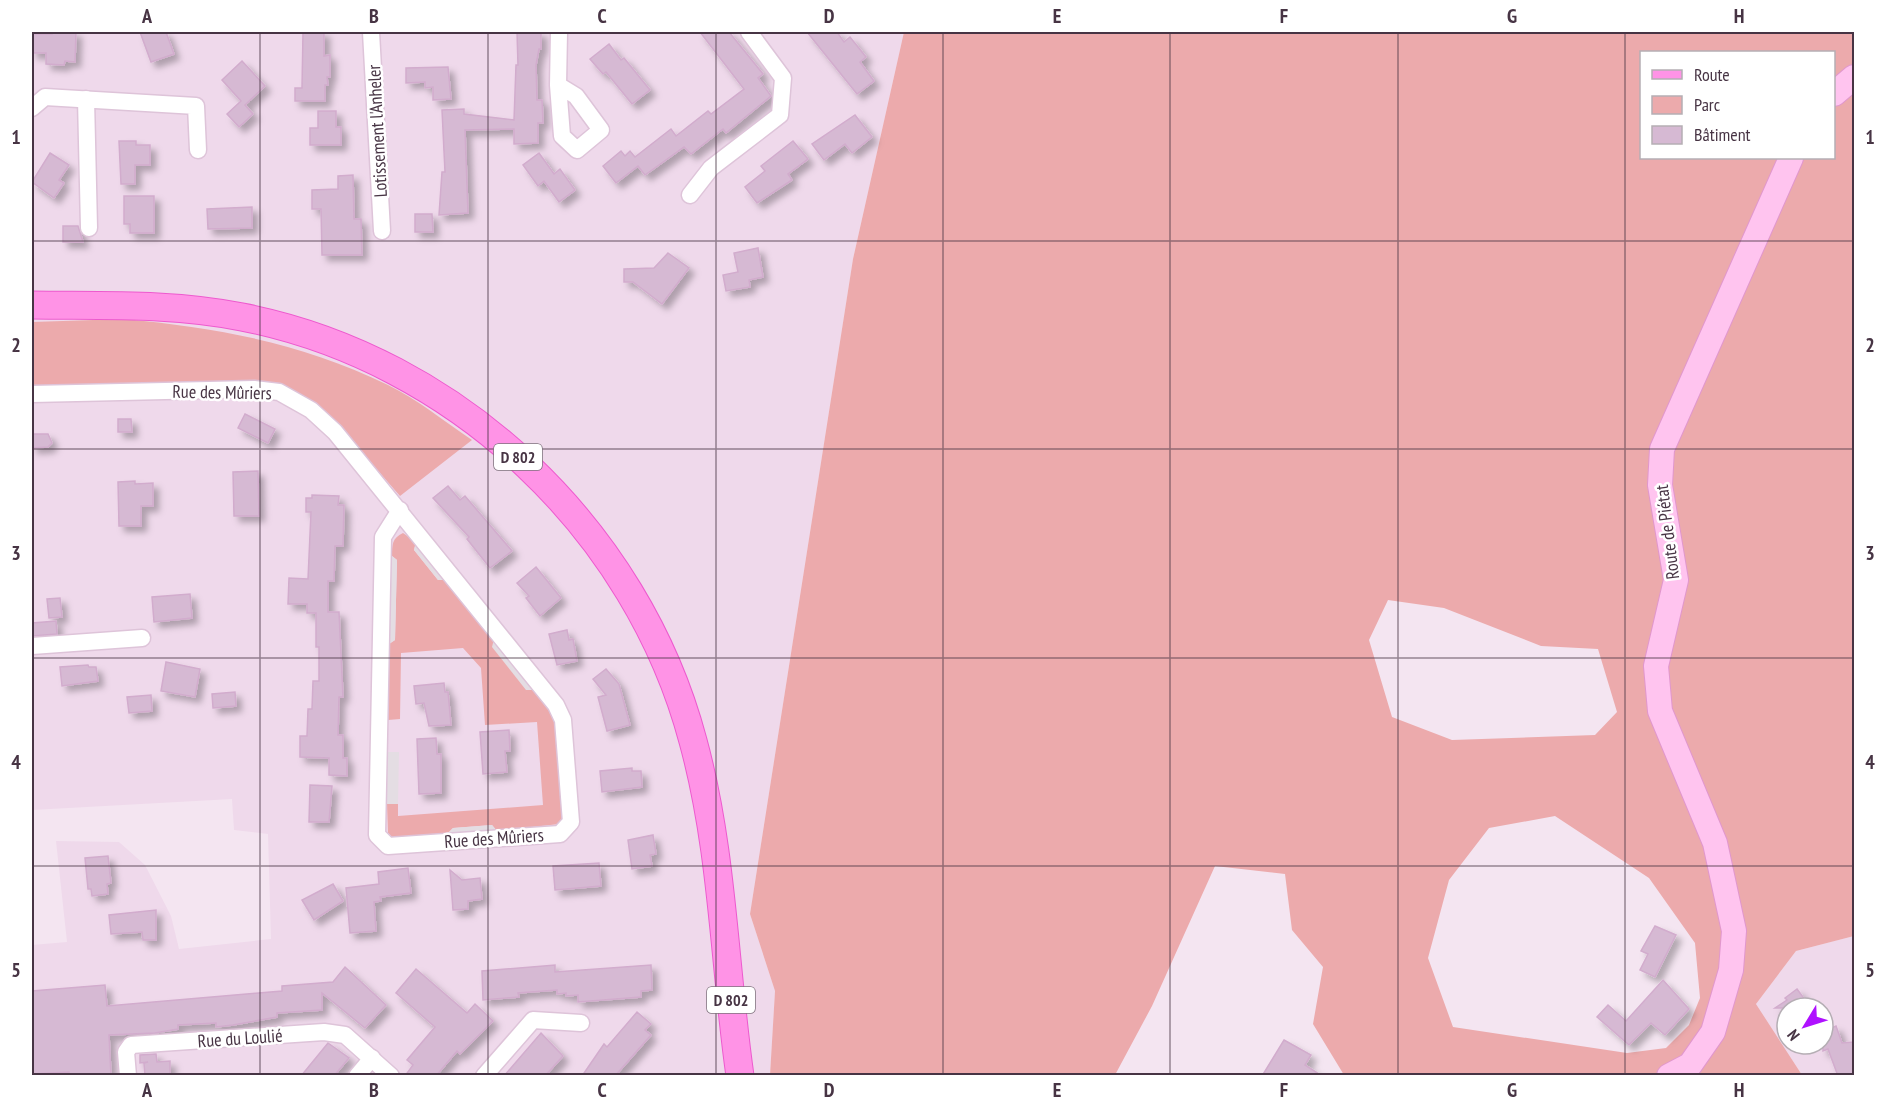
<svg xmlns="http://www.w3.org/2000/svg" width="1886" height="1107" font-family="'PT Sans Narrow',sans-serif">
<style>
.residential{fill:#efd9eb;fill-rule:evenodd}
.green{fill:#ecaaac;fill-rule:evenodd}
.parking{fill:#e4dde3}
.building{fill:#d6b9d3;stroke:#d2accd;stroke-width:1.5;filter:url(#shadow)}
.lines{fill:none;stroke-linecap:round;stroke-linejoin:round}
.street-casing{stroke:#dec4d9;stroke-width:19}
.secondary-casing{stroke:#e197ce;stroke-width:26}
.primary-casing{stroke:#ed5ace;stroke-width:29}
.street{stroke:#fff;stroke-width:16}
.secondary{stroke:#ffc4ef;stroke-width:24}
.primary{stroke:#ff93e6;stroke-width:27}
.grid{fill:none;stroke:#473444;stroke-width:1.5;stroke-opacity:0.55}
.labels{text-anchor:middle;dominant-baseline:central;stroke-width:5;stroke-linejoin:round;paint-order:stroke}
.shield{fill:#fff;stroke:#7e717c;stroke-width:1.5}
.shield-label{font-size:16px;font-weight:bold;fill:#473444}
.street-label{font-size:18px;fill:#473444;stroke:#fff}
.neatline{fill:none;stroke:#473444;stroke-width:2}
.grid-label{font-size:20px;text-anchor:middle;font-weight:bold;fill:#473444}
</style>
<defs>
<filter id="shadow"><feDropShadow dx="5.5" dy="5.5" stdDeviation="3" flood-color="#0004"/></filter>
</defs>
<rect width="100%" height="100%" fill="#f4e5f1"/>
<g class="residential">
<polygon points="32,32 904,32 853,259 750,914 775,991 770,1075 32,1075 32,945 67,942 56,841 119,842 145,865 171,916 179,949 271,939 268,834 234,830 232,799 32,810"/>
<path d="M 1854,936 L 1854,1075 L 1802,1075 L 1756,1004 L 1796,951 ZM 1787,1008 L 1823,1008 L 1823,1044 L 1787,1044 Z"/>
</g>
<g class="green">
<path d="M 904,32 L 1854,32 L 1854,936 L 1796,951 L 1756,1004 L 1802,1075 L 1344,1075 L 1313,1024 L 1323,967 L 1292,930 L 1285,874 L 1215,866 L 1152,1006 L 1115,1075 L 770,1075 L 775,991 L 750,914 L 853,259 ZM 1642,52 L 1834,52 L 1834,158 L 1642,158 ZM 1388,600 L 1444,608 L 1541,646 L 1598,649 L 1617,712 L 1595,735 L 1452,740 L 1392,717 L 1369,640 ZM 1555,816 L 1649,878 L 1695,943 L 1700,998 L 1689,1025 L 1666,1048 L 1627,1053 L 1453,1027 L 1428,958 L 1449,880 L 1489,828 Z"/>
<path d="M 124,319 C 219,328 302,343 388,385 C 417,399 445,422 472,440 L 400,496 L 339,426 L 290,389 L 261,381 L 32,388 L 32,322 Z"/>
<path d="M 403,533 L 416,542 L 414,550 L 438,580 L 447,580 L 550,709 L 557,726 L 566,815 L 559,824 L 497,831 L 492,825 L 453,828 L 447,834 L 393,838 L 388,833 L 387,804 L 398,804 L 398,816 L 543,805 L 537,722 L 485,725 L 481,668 L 463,648 L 401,653 L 400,719 L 388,720 L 389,644 L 395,640 L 397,560 L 392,556 C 392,545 392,538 403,533 Z"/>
</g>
<g class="parking">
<polygon points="416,542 447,580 438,580 414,550"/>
<polygon points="392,556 397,560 395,640 389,644"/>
<polygon points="494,639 535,690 526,690 492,647"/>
<polygon points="387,752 399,752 398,804 387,804"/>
<polygon points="492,825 497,831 447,834 453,828"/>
</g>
<g class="building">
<polygon points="52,32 76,32 75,62 65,61 64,65 46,64 46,53 32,53 32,34 52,34"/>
<polygon points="140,32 166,32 174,54 151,62"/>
<polygon points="303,32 324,32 324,56 330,55 330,77 327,77 328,85 325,85 325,101 295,101 295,88 302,88"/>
<polygon points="517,32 541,32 541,49 539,49 536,65 537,100 542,100 543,123 538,123 538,143 514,144 514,129 465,130 468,213 439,215 442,172 445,172 442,110 464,109 464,114 514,120 516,65 518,65"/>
<polygon points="700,32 729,32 763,74 758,78 771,96 726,133 723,129 691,154 684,147 645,175 638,166 616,183 603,166 621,151 625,156 630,151 635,157 671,129 676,136 708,111 711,114 744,89"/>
<polygon points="807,32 837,32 844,42 850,37 866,57 860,62 874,81 857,94"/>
<polygon points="609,44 621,60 624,58 650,90 632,104 606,72 603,74 590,59"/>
<polygon points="242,61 265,86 245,105 253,114 239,127 227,114 241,101 222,80"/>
<polygon points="448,67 451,99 433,100 433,87 425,88 425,82 406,83 406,68"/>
<polygon points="318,111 336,111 336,127 341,127 341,145 310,145 310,128 318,128"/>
<polygon points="855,115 872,137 852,153 845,144 824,160 812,144"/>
<polygon points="119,141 136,141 136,145 150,145 150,165 135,165 135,184 121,184"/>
<polygon points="793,141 808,159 788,174 792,180 757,203 745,187 765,171 761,166"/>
<polygon points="50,153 69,165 59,180 64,183 54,198 32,182"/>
<polygon points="539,153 554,174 560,169 575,190 559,202 544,181 538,186 523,165"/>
<polygon points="353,175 354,219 361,219 362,255 322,255 321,209 312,209 312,190 338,189 338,176"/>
<polygon points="124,196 154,196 154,233 130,233 130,224 124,224"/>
<polygon points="252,207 252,228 208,229 207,209"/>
<polygon points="415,214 432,214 433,232 415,232"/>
<polygon points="63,226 78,226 83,242 63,242"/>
<polygon points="758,248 763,277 749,280 750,287 726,291 723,275 738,272 734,253"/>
<polygon points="668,253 689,268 662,304 633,282 624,282 624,269 654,268"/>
<polygon points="245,414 275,429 268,443 238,428"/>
<polygon points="118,419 131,419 132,432 118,432"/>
<polygon points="32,434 48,434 52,443 48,447 32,448"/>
<polygon points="258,471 259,516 234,516 233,472"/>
<polygon points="135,481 135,484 153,483 153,506 141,506 141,526 119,526 118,482"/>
<polygon points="448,486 460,500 465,496 512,551 490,568 467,539 469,537 433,498"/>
<polygon points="312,495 339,496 338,505 344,505 343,546 335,546 334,581 328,581 328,612 339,612 343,697 339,697 338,735 343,735 343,758 347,758 347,776 329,775 329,758 300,757 300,736 307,736 308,709 312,709 313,681 319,681 319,647 316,647 316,613 307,613 307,604 288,604 289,578 308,579 311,512 306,512 306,498 312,498"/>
<polygon points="536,567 561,598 540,616 526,598 529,596 517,583"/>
<polygon points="190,594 192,618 154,622 152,597"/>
<polygon points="60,598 62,617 49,618 47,599"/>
<polygon points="56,621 57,634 32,636 32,623"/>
<polygon points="567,630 569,640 573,639 577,661 557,665 549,634"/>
<polygon points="166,662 200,669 195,697 161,691"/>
<polygon points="88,665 89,667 96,667 98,681 62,686 60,667"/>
<polygon points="606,669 619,684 630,725 607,731 598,697 606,695 593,679"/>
<polygon points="444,683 445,692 448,692 451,725 429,726 424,703 416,704 414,686"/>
<polygon points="235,692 236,706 213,708 212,694"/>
<polygon points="151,695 152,711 129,713 127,697"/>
<polygon points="509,730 510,751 505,751 507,772 483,774 480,732"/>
<polygon points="436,738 437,754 441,754 441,793 419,794 417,739"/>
<polygon points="632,768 632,771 641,771 642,787 602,792 600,771"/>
<polygon points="310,785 332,786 329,822 309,822"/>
<polygon points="653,835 656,854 650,855 652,866 632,869 628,840"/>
<polygon points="108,856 111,883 107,884 108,894 92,896 91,889 88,889 85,858"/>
<polygon points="599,863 601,886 555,890 553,866"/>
<polygon points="408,868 411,893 380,897 381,901 374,902 376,931 350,933 346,888 379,884 378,872"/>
<polygon points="450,870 462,880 480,878 482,899 468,901 468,909 453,910"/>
<polygon points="333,884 343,901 314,920 302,900"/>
<polygon points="156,910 156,940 143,940 142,932 111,934 109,915"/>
<polygon points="1655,926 1676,935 1655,977 1640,970 1648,954 1641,951"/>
<polygon points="555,965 555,972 651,965 652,990 641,991 641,997 578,1002 578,995 566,996 566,993 557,994 557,990 518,993 519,997 483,1000 482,971"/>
<polygon points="345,967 386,1005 365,1028 322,993 322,1010 277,1013 277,1017 233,1025 216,1027 216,1023 178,1025 178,1029 155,1033 109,1035 111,1076 69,1076 69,1072 32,1074 32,991 105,985 107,1006 282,991 282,986 333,982"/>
<polygon points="416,969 467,1013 475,1004 493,1021 460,1054 457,1051 436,1076 405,1076 413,1065 407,1060 435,1027 396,993"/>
<polygon points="1663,980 1689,1009 1665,1035 1651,1023 1629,1045 1597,1017 1608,1005 1626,1021"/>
<polygon points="1797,989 1811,1008 1775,1008 1787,1000 1785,998"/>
<polygon points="637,1012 651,1024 645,1030 651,1035 615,1076 582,1076 604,1044 607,1047"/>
<polygon points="1836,1026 1842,1043 1854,1042 1854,1076 1838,1076 1828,1049 1823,1051 1823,1032"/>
<polygon points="541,1033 563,1056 545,1076 504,1076"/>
<polygon points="1284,1040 1311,1055 1305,1065 1322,1076 1262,1076"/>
<polygon points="328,1043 349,1058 334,1076 301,1076"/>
<polygon points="156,1054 157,1062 170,1061 170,1076 145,1076 144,1063 148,1062 140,1063 140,1055"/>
</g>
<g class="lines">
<g class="street-casing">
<g id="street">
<polyline points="371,32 382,231"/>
<polyline points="558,85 576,96 601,130 577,150 562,136 558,85 559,32"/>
<polyline points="86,99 89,228"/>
<polyline points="32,108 45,97 196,106 198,150"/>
<polyline points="690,195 711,168 780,115 783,78 749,32"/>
<polyline points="32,394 254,389 279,392 311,410 335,432 556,705 563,720 571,822 560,834 388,846 377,835 383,537 400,510"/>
<polyline points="32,646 142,638"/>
<polyline points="128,1076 126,1052 131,1045 324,1032 345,1035 391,1076"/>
<polyline points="357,1076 372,1058"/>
<polyline points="484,1076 533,1020 581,1023"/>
</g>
</g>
<g class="secondary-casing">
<g id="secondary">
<polyline points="1834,94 1854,77"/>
<polyline points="1669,1076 1690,1065 1713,1032 1731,970 1734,931 1715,843 1660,711 1656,666 1676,580 1660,485 1662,449 1791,158"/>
</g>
</g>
<g class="primary-casing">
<path id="primary" d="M 32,305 C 102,306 173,303 242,317 C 457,359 637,530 693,741 C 723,850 724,964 740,1076"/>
</g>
<use href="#street" class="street"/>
<use href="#secondary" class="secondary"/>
<use href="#primary" class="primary"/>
</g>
<path class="grid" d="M 260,32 L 260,1076M 488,32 L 488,1076M 716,32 L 716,1076M 943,32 L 943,1076M 1170,32 L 1170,1076M 1398,32 L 1398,1076M 1625,32 L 1625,1076M 32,241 L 1854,241M 32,449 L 1854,449M 32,658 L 1854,658M 32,866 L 1854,866"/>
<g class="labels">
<g class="shield">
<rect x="494" y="444" width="48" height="26" rx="4.5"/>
<rect x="707" y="987" width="48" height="26" rx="4.5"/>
</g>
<g class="shield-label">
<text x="518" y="457">D 802</text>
<text x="731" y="1000">D 802</text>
</g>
<g class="street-label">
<text transform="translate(377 131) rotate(-93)">Lotissement l'Anheler</text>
<text transform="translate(222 392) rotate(1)">Rue des Mûriers</text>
<text transform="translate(1667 532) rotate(-97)">Route de Piétat</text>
<text transform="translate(494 838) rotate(-4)">Rue des Mûriers</text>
<text transform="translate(240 1038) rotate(-4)">Rue du Loulié</text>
</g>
</g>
<rect width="1886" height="1107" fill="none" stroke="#ffffff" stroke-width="66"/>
<rect x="1640" y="51" width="195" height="108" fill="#ffffff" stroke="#b5aeb4" stroke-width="1.5"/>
<rect x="1652" y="70" width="30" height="9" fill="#ff93e6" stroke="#b5aeb4" stroke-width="1.5"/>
<text x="1694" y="81" font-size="18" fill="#473444">Route</text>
<rect x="1652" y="96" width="30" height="18" fill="#ecaaac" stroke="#b5aeb4" stroke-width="1.5"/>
<text x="1694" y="111" font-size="18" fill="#473444">Parc</text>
<rect x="1652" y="126" width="30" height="18" fill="#d6b9d3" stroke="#b5aeb4" stroke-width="1.5"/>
<text x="1694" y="141" font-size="18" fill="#473444">Bâtiment</text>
<g transform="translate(1805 1026) rotate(232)"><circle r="28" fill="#ffffff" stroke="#b5aeb4" stroke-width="1.5"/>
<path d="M0-4.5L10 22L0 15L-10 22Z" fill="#af11ff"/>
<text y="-9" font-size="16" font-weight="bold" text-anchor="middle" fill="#473444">N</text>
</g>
<rect x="33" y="33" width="1820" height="1041" class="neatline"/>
<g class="grid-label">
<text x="147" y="23">A</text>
<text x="374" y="23">B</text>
<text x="602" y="23">C</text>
<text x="829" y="23">D</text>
<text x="1057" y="23">E</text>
<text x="1284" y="23">F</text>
<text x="1512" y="23">G</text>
<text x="1739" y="23">H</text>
<text x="16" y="144">1</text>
<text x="1870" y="144">1</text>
<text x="16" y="352">2</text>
<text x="1870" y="352">2</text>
<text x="16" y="560">3</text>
<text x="1870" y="560">3</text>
<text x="16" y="769">4</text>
<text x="1870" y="769">4</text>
<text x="16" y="977">5</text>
<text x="1870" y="977">5</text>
<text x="147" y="1097">A</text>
<text x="374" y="1097">B</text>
<text x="602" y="1097">C</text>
<text x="829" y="1097">D</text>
<text x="1057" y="1097">E</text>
<text x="1284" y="1097">F</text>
<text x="1512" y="1097">G</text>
<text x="1739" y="1097">H</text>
</g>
</svg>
